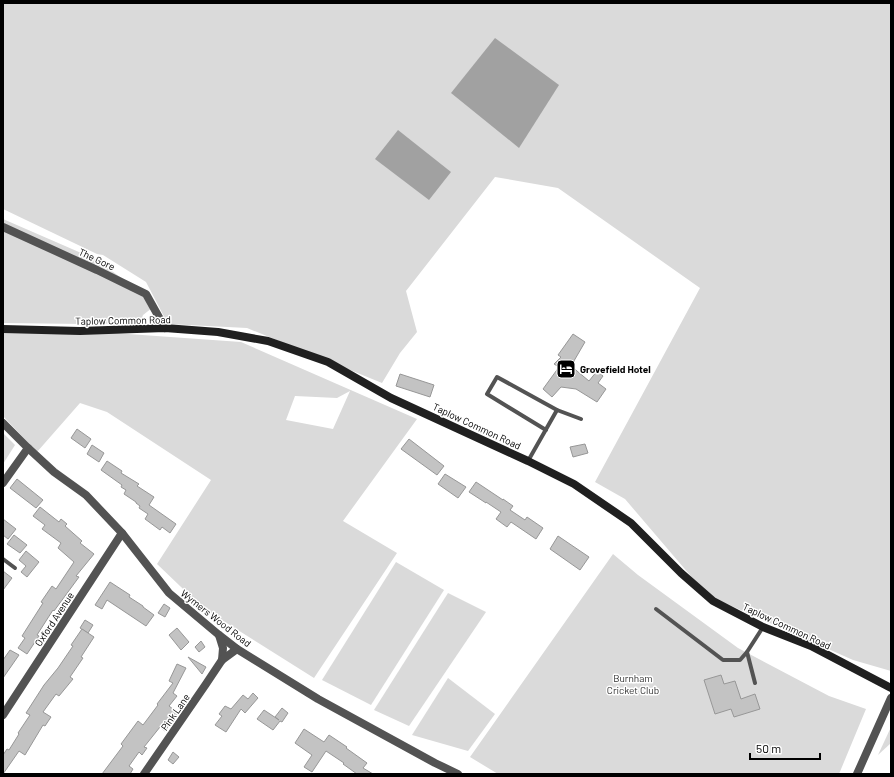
<svg xmlns="http://www.w3.org/2000/svg" width="894" height="777" font-family="Barlow,sans-serif">
<style>
.green{fill:#dadada;fill-rule:evenodd}
.water{fill:#a1a1a1}
.building{fill:#c3c3c3;stroke:#979797}
.lines{fill:none;stroke-linecap:round;stroke-linejoin:round}
.lane{stroke:#535353;stroke-width:4}
.street{stroke:#535353;stroke-width:8}
.secondary{stroke:#202020;stroke-width:8}
.labels{text-anchor:middle;dominant-baseline:central;stroke-width:3;stroke-linejoin:round;paint-order:stroke}
.street-label{font-size:10px;fill:#000;stroke:#fff}
.poi-label{font-size:10px;font-weight:bold;fill:#000;stroke:#fff;text-anchor:start}
.park-label{font-size:10px;fill:#313131;stroke:#fff}
</style>
<rect width="100%" height="100%" fill="#fff"/>
<g class="green">
<polygon points="3,3 891,3 891,671 853,660 707,595 625,499 595,482 700,288 558,188 495,177 406,291 417,332 400,353 382,383 247,328 168,324 146,282 103,255 97,254 3,209"/>
<polygon points="3,219 95,259 144,294 152,308 143,315 140,323 83,324 3,323"/>
<path d="M 3,333 L 114,333 L 241,342 L 417,419 L 343,521 L 397,553 L 314,678 L 203,608 L 157,564 L 211,480 L 107,412 L 80,403 L 37,452 L 3,416 ZM 350,391 L 333,429 L 286,420 L 295,396 L 337,398 Z"/>
<polygon points="3,433 15,445 3,464"/>
<polygon points="613,554 638,575 738,648 829,696 866,709 839,774 498,774 470,757"/>
<polygon points="396,562 444,590 371,705 322,680"/>
<polygon points="448,593 486,612 409,726 374,710"/>
<polygon points="448,678 495,714 468,751 412,735"/>
<polygon points="891,727 891,743 878,755"/>
</g>
<g class="water">
<polygon points="495,38 559,85 519,148 451,93"/>
<polygon points="398,130 451,172 429,200 375,159"/>
</g>
<g class="building">
<polygon points="573,334 585,342 571,366 589,381 597,371 603,376 598,383 606,389 597,402 576,389 561,387 552,397 543,389 559,367 554,364 561,357 558,355"/>
<polygon points="400,374 434,385 430,397 396,386"/>
<polygon points="77,429 91,439 85,448 71,438"/>
<polygon points="409,439 444,466 437,475 401,449"/>
<polygon points="585,444 588,453 573,457 570,447"/>
<polygon points="92,445 104,453 99,462 87,454"/>
<polygon points="107,461 122,471 121,473 139,484 137,486 154,497 149,505 176,524 170,533 162,527 160,530 145,519 148,514 139,508 140,506 136,503 136,502 124,494 126,490 121,487 122,485 101,470"/>
<polygon points="445,474 466,487 458,498 438,484"/>
<polygon points="17,479 43,500 36,508 10,488"/>
<polygon points="476,482 503,500 503,499 513,506 510,510 525,520 527,517 543,528 536,539 511,522 507,527 496,519 501,512 486,502 486,503 469,492"/>
<polygon points="40,507 59,522 61,519 67,524 65,526 82,541 80,543 94,554 76,576 79,577 54,611 53,610 37,635 39,636 27,654 18,648 25,638 22,636 43,603 41,602 52,586 56,589 74,562 58,548 61,543 42,529 45,525 33,516"/>
<polygon points="3,519 16,529 8,539 3,535"/>
<polygon points="14,535 27,545 20,553 7,544"/>
<polygon points="558,536 589,557 580,570 550,549"/>
<polygon points="26,551 39,562 27,577 21,572 26,566 19,560"/>
<polygon points="3,571 12,578 3,590"/>
<polygon points="110,582 130,595 129,597 143,606 143,607 154,615 146,626 107,600 102,609 95,605"/>
<polygon points="164,604 170,608 165,617 158,613"/>
<polygon points="85,620 93,625 88,633 80,628"/>
<polygon points="177,628 189,642 181,650 169,635"/>
<polygon points="82,629 94,637 81,657 83,658 70,677 73,679 59,696 56,694 43,712 51,717 45,726 43,725 25,755 19,751 3,774 3,755 7,749 9,750 19,734 18,733 30,715 26,713 44,685 58,668 73,646 71,645"/>
<polygon points="201,641 205,647 199,652 195,647"/>
<polygon points="10,650 19,655 3,678 3,660"/>
<polygon points="188,657 206,667 202,674"/>
<polygon points="177,664 186,668 173,693 177,696 169,706 178,713 165,731 160,727 144,747 147,748 142,755 139,752 129,766 133,769 130,774 102,774 123,746 121,744 138,721 143,725 158,705 157,704 173,683 169,681"/>
<polygon points="721,675 724,684 735,681 741,699 755,694 760,709 734,717 731,709 715,714 704,680"/>
<polygon points="253,693 258,698 245,713 241,709 226,732 215,725 222,716 219,714 225,706 231,709 243,695 248,699"/>
<polygon points="282,708 288,713 282,722 280,721 273,730 257,719 264,710 279,720 275,717"/>
<polygon points="304,729 324,742 329,735 347,747 346,748 367,763 363,768 373,774 357,774 343,764 344,763 326,751 312,772 304,767 312,755 295,743"/>
<polygon points="173,752 179,757 173,764 168,760"/>
</g>
<g class="lines">
<g class="lane">
<polyline points="546,430 487,394 497,377 557,410 581,419"/>
<polyline points="528,461 557,410"/>
<polyline points="3,559 15,568"/>
<polyline points="656,609 723,660 740,660 747,652"/>
<polyline points="755,683 747,652 763,627"/>
</g>
<g class="street">
<polyline points="3,227 97,270 146,294 165,328"/>
<polyline points="3,423 28,448 54,472 86,495 122,533 169,593 219,635 237,649 318,699 435,763 458,774"/>
<polyline points="3,483 28,448"/>
<polyline points="219,635 223,648 222,660"/>
<polyline points="3,715 122,533"/>
<polyline points="144,774 206,684 222,660 237,649"/>
<polyline points="857,774 891,698"/>
</g>
<polyline class="secondary" points="3,329 80,331 165,328 218,332 268,341 328,362 391,398 528,461 574,484 631,523 681,573 713,601 763,627 811,646 891,688"/>
</g>
<defs>
<g id="hotel-square" transform="scale(1)"><rect x="-9" y="-9" width="18" height="18" rx="4" fill="#000" stroke="#fff"/><path d="M-6-4.5h1.5V1H6V5H4.5V3h-9V5H-6ZM-4 0a1.8 1.8 0 1 1 3.6 0ZM.5 0V-2.5h3Q6-2.5 6 0Z" fill="#fff"/></g>
</defs>
<g fill-rule="evenodd">
<use href="#hotel-square" x="566" y="369"/>
</g>
<g class="labels">
<g class="street-label">
<text transform="translate(97 259) rotate(25)">The Gore</text>
<text transform="translate(123 320) rotate(-1)">Taplow Common Road</text>
<text transform="translate(477 426) rotate(25)">Taplow Common Road</text>
<text transform="translate(216 618) rotate(38)">Wymers Wood Road</text>
<text transform="translate(54 619) rotate(-57)">Oxford Avenue</text>
<text transform="translate(787 626) rotate(25)">Taplow Common Road</text>
<text transform="translate(175 712) rotate(-55)">Pink Lane</text>
</g>
<g class="poi-label">
<text x="580" y="369">Grovefield Hotel</text>
</g>
<g class="park-label">
<text x="633" y="678">Burnham<tspan x="633" dy="12">Cricket Club</tspan></text>
</g>
</g>
<rect width="894" height="777" fill="none" stroke="#000000" stroke-width="8"/>
<path d="M750 753v6h70v-6" fill="none" stroke="#000000" stroke-width="2"/>
<text x="756" y="753" font-size="12" fill="#000000" stroke="#ffffff" stroke-width="3" paint-order="stroke">50 m</text>
</svg>
